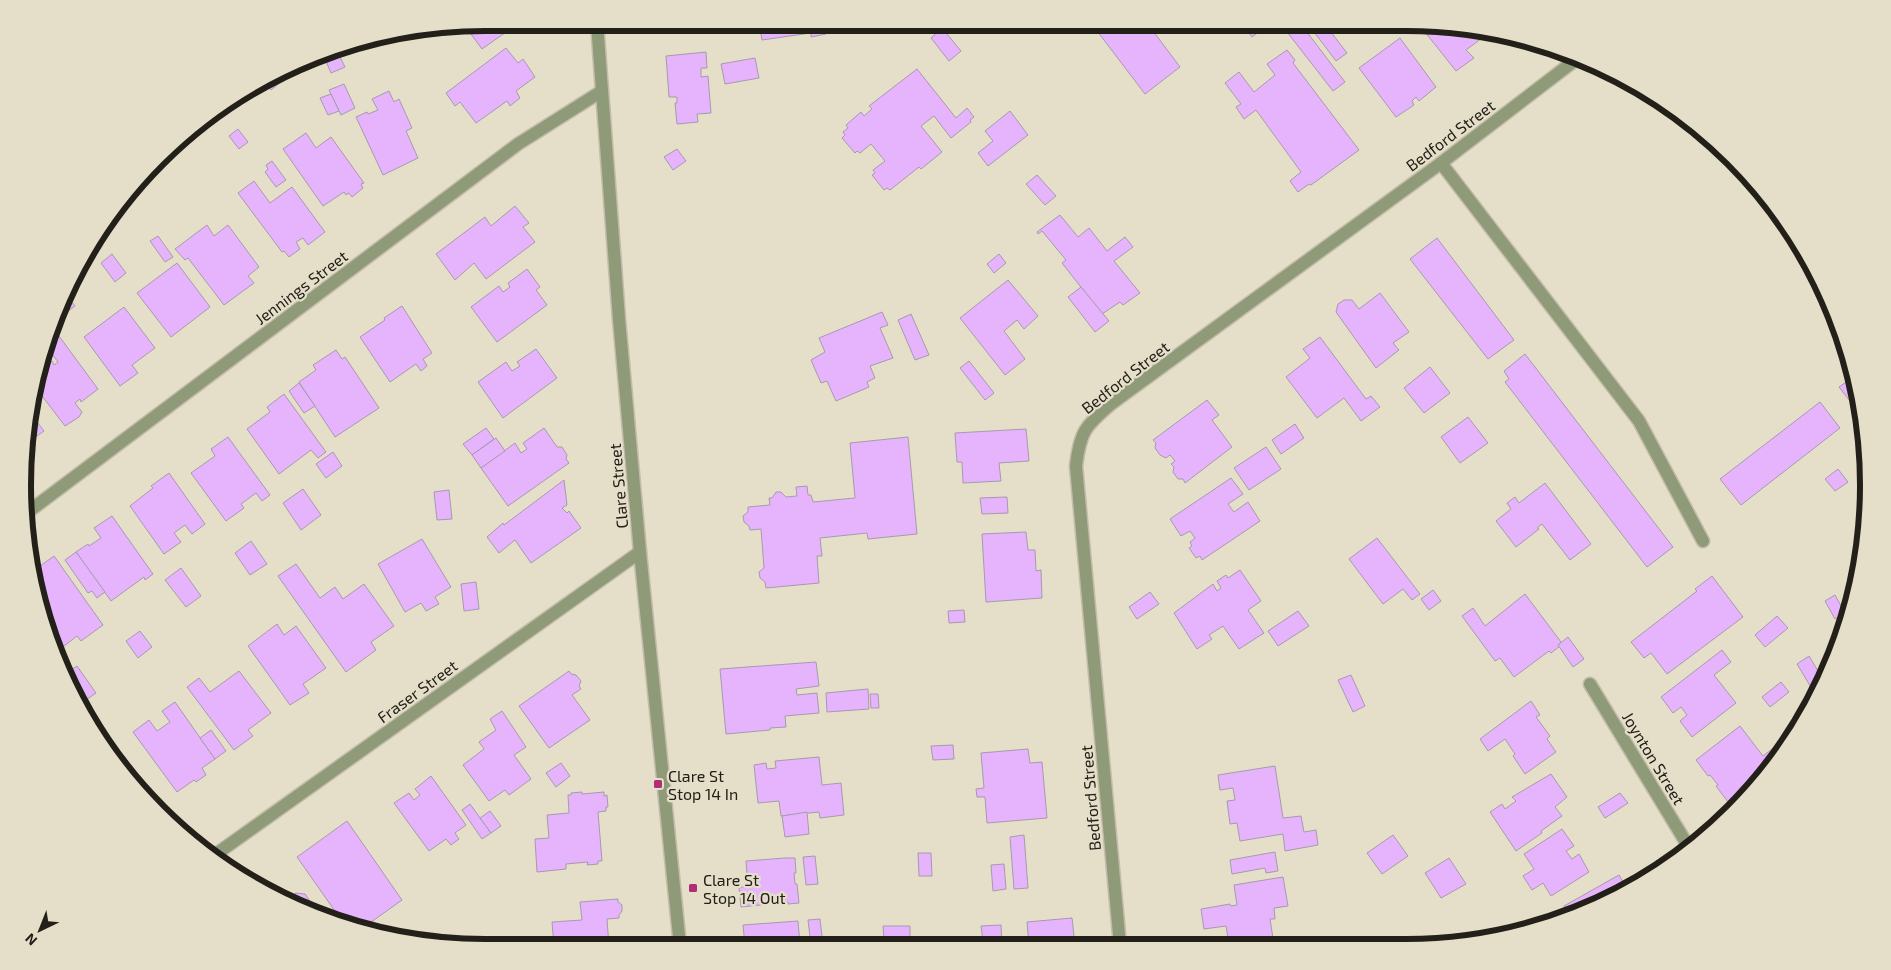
<svg xmlns="http://www.w3.org/2000/svg" width="1891" height="970" font-family="'Exo 2',sans-serif">
<style>
.building{fill:#e5b4fc;stroke:#a79aad}
.lines{fill:none;stroke-linecap:round;stroke-linejoin:round}
.service-casing{stroke:#c2bca9;stroke-width:15}
.minor-casing{stroke:#c2bca9;stroke-width:15}
.service{stroke:#8f9a79;stroke-width:12}
.minor{stroke:#8f9a79;stroke-width:12}
.poi-dot{fill:#b12d75;stroke:#e5dec9;stroke-width:2}
.labels{text-anchor:middle;dominant-baseline:central;stroke-width:4.5;stroke-linejoin:round;paint-order:stroke}
.street-label{font-size:16px;fill:#222018;stroke:#e5dec9}
.poi-label{font-size:16px;fill:#222018;stroke:#e5dec9;text-anchor:start}
.rim{fill:none;stroke:#222018;stroke-width:6}
</style>
<rect width="100%" height="100%" fill="#e5dec9"/>
<g class="building">
<polygon points="485,22 519,23 482,49 465,26"/>
<polygon points="749,23 825,23 826,34 811,37 811,33 762,40 760,29 753,31 752,25"/>
<polygon points="1091,23 1147,23 1180,67 1145,94"/>
<polygon points="1242,23 1262,23 1265,27 1252,37"/>
<polygon points="1280,23 1300,23 1345,82 1333,91"/>
<polygon points="1310,23 1324,23 1347,53 1336,61 1308,24"/>
<polygon points="1425,23 1436,23 1490,32 1466,50 1474,58 1456,71 1421,27"/>
<polygon points="942,28 961,51 949,61 931,38"/>
<polygon points="1400,38 1436,87 1419,101 1416,97 1412,101 1414,105 1396,117 1359,68"/>
<polygon points="506,48 518,63 523,59 535,77 516,91 520,98 510,106 507,101 476,123 460,102 455,106 446,93"/>
<polygon points="1287,50 1295,60 1293,63 1359,150 1311,185 1309,184 1298,192 1290,181 1301,172 1256,110 1244,119 1236,107 1241,104 1225,83 1239,72 1254,92 1275,75 1267,64"/>
<polygon points="706,52 707,68 701,68 701,77 708,76 711,113 697,114 698,122 677,124 675,103 677,103 677,97 669,97 666,56"/>
<polygon points="338,53 345,67 331,73 325,59"/>
<polygon points="755,58 759,78 725,84 721,64"/>
<polygon points="917,69 956,118 967,108 974,117 970,120 971,122 951,138 934,116 921,126 942,152 921,169 919,167 890,190 887,188 884,190 872,175 875,173 873,170 885,161 871,144 860,153 857,151 855,153 842,138 845,135 843,132 848,128 846,125 861,112 864,116 872,109 869,106"/>
<polygon points="280,77 283,80 271,90 267,84"/>
<polygon points="344,84 355,108 341,115 329,90"/>
<polygon points="389,91 394,102 399,99 412,128 406,131 418,158 383,175 356,117 367,112 368,114 378,110 372,99"/>
<polygon points="331,94 339,111 328,115 320,98"/>
<polygon points="1010,111 1028,135 988,166 978,153 993,141 985,131"/>
<polygon points="238,129 248,142 239,149 229,136"/>
<polygon points="306,133 316,148 331,137 364,183 361,184 363,188 352,197 349,193 346,195 344,192 323,206 283,149"/>
<polygon points="677,149 686,161 673,170 664,157"/>
<polygon points="272,161 286,180 276,187 265,172 268,169 266,165"/>
<polygon points="1037,175 1056,196 1045,205 1026,184"/>
<polygon points="254,181 270,203 292,187 325,232 308,245 303,238 296,242 300,249 289,257 284,251 282,252 238,193"/>
<polygon points="515,206 529,223 523,227 535,242 486,279 474,263 455,280 436,254 485,217 491,226"/>
<polygon points="1060,215 1078,237 1089,228 1107,251 1125,237 1133,247 1114,261 1140,293 1123,305 1120,302 1102,314 1062,263 1066,260 1042,231 1038,234 1037,232"/>
<polygon points="207,225 214,236 228,225 259,267 248,276 254,283 224,305 188,258 185,260 175,249"/>
<polygon points="158,236 173,257 165,262 150,241"/>
<polygon points="1437,238 1514,340 1488,359 1410,259"/>
<polygon points="112,254 126,273 115,282 101,263"/>
<polygon points="999,254 1006,263 994,273 987,264"/>
<polygon points="177,263 210,307 171,337 137,293"/>
<polygon points="527,269 540,287 536,290 547,305 497,342 471,307 499,286 503,292 510,287 508,283"/>
<polygon points="1008,280 1038,316 1024,329 1017,320 1004,331 1025,359 1005,375 960,318"/>
<polygon points="1081,287 1109,321 1095,332 1068,297"/>
<polygon points="1380,293 1409,332 1393,343 1399,350 1376,368 1336,312 1338,304 1344,300 1352,300 1359,309"/>
<polygon points="69,298 75,306 60,317"/>
<polygon points="402,306 432,353 423,359 427,366 421,371 416,364 390,382 360,337 385,320 384,318"/>
<polygon points="124,307 155,348 132,365 138,373 120,386 84,337"/>
<polygon points="882,312 888,325 880,328 893,358 870,366 875,378 867,382 869,387 836,401 827,381 821,383 811,360 825,352 819,338"/>
<polygon points="911,314 929,355 915,360 898,320"/>
<polygon points="56,332 98,389 81,402 80,399 75,403 82,412 79,417 65,426 36,388 37,373 52,361 54,365 58,362 52,354 48,357 44,352 53,346 49,341 52,336"/>
<polygon points="1320,337 1366,399 1371,396 1380,407 1361,421 1344,398 1317,418 1286,377 1310,358 1303,349"/>
<polygon points="536,349 557,378 503,418 478,382 506,362 512,371 520,366 517,362"/>
<polygon points="336,350 342,359 345,357 379,408 335,437 299,382 316,370 313,365"/>
<polygon points="1525,354 1673,547 1647,567 1505,382 1509,379 1504,371"/>
<polygon points="969,361 994,393 985,400 960,368"/>
<polygon points="1430,367 1450,393 1424,413 1404,388"/>
<polygon points="1853,377 1862,412 1860,414 1839,387"/>
<polygon points="299,383 315,406 304,413 289,391"/>
<polygon points="284,394 326,452 318,458 311,450 279,474 247,429 270,412 267,407"/>
<polygon points="1207,400 1219,415 1212,420 1232,447 1185,483 1183,479 1178,479 1173,472 1174,467 1171,464 1175,461 1170,455 1166,458 1160,455 1155,448 1156,443 1153,440"/>
<polygon points="1820,402 1840,428 1741,505 1720,479"/>
<polygon points="33,417 44,431 31,440"/>
<polygon points="1468,417 1488,443 1460,463 1441,437"/>
<polygon points="1295,424 1304,438 1281,454 1272,440"/>
<polygon points="486,428 494,439 472,455 463,444"/>
<polygon points="544,428 557,447 562,447 567,455 566,459 569,463 508,506 481,468 515,443 521,453 527,449 523,443"/>
<polygon points="1026,429 1029,461 999,463 1001,481 963,483 962,462 957,462 955,433"/>
<polygon points="228,437 270,495 262,501 256,493 241,504 244,508 226,521 191,473 215,456 211,449"/>
<polygon points="908,437 917,534 868,539 867,533 820,538 822,556 817,556 819,583 766,588 765,582 760,578 759,572 764,568 761,529 750,530 749,526 744,522 743,516 748,512 748,507 770,505 769,498 772,498 776,492 781,492 786,497 797,496 796,487 807,486 808,495 811,495 813,502 855,498 850,443"/>
<polygon points="496,438 505,451 481,468 472,455"/>
<polygon points="1266,447 1281,469 1249,490 1234,468"/>
<polygon points="333,452 342,466 326,478 316,464"/>
<polygon points="1838,469 1848,482 1835,491 1825,479"/>
<polygon points="169,473 205,524 192,534 185,525 174,533 181,542 164,554 130,506 153,488 151,486"/>
<polygon points="1231,478 1243,494 1228,504 1234,512 1248,502 1260,521 1202,560 1200,556 1196,558 1189,548 1192,546 1190,542 1195,538 1190,531 1181,536 1170,519"/>
<polygon points="564,480 567,505 562,508 567,513 569,511 581,528 531,563 515,540 499,553 487,537 503,523 504,525"/>
<polygon points="1545,483 1591,544 1570,560 1542,524 1537,528 1539,529 1516,547 1496,521 1511,509 1507,503 1515,497 1519,503"/>
<polygon points="303,489 321,515 301,530 283,503"/>
<polygon points="449,490 452,519 437,520 434,492"/>
<polygon points="1007,497 1008,513 982,514 980,498"/>
<polygon points="112,516 153,574 145,580 144,577 111,601 76,552 88,544 89,546 101,538 94,528"/>
<polygon points="1026,532 1028,550 1035,550 1036,571 1041,570 1042,598 986,602 982,534"/>
<polygon points="1377,538 1420,594 1412,600 1403,589 1383,604 1349,559"/>
<polygon points="422,539 451,587 435,597 439,604 426,611 421,603 405,612 378,564"/>
<polygon points="251,541 267,564 250,575 235,553"/>
<polygon points="76,552 105,592 97,598 92,591 88,593 65,560"/>
<polygon points="54,556 103,625 81,641 77,636 59,650 53,640 39,581 43,578 36,569"/>
<polygon points="296,564 320,598 335,587 343,599 364,584 394,626 371,642 376,650 346,672 278,576"/>
<polygon points="181,568 201,596 186,607 165,580"/>
<polygon points="1240,570 1261,601 1248,610 1264,633 1239,649 1223,626 1209,635 1212,639 1197,649 1174,613 1213,584 1217,591 1221,588 1217,581 1226,575 1228,578"/>
<polygon points="1712,576 1743,617 1667,674 1651,653 1644,658 1631,642 1697,591 1695,589"/>
<polygon points="476,582 479,609 464,611 461,584"/>
<polygon points="1433,590 1441,601 1429,610 1421,599"/>
<polygon points="1150,592 1159,604 1137,619 1129,607"/>
<polygon points="1525,594 1561,642 1558,645 1560,646 1551,653 1549,651 1514,677 1500,658 1495,661 1462,616 1473,608 1485,626"/>
<polygon points="1835,595 1845,613 1835,619 1825,601"/>
<polygon points="964,610 965,622 949,623 948,611"/>
<polygon points="1298,611 1309,626 1278,646 1268,631"/>
<polygon points="1777,616 1788,628 1765,647 1755,635"/>
<polygon points="277,624 284,635 296,626 326,668 303,684 309,693 290,705 248,646"/>
<polygon points="140,631 152,647 138,658 126,641"/>
<polygon points="1568,637 1584,659 1573,667 1558,645"/>
<polygon points="1722,650 1731,662 1714,675 1736,703 1692,737 1680,721 1687,715 1681,707 1673,713 1661,697"/>
<polygon points="1809,656 1824,681 1812,689 1797,664"/>
<polygon points="816,662 819,686 796,689 797,695 817,693 819,713 785,716 786,727 770,728 770,730 726,734 720,669"/>
<polygon points="77,666 96,693 83,702 65,674"/>
<polygon points="239,671 271,713 248,730 253,736 234,750 187,687 199,678 210,692"/>
<polygon points="569,671 571,674 576,675 581,681 579,686 581,689 572,695 590,720 549,748 519,706"/>
<polygon points="1351,675 1365,706 1353,712 1338,680"/>
<polygon points="1781,682 1789,692 1770,707 1762,697"/>
<polygon points="868,689 869,709 827,712 826,693"/>
<polygon points="870,694 878,694 879,708 871,708"/>
<polygon points="1531,701 1540,715 1536,717 1550,736 1547,739 1556,752 1525,774 1513,756 1515,754 1505,739 1488,751 1480,739"/>
<polygon points="175,702 215,759 202,768 206,775 196,782 194,780 177,792 133,732 149,720 157,731 170,722 162,711"/>
<polygon points="502,711 526,747 514,755 531,779 509,795 505,790 489,801 463,765 484,749 479,742 496,730 490,719"/>
<polygon points="1740,726 1763,756 1776,746 1780,751 1764,775 1728,802 1716,786 1718,785 1710,775 1708,776 1696,760"/>
<polygon points="211,730 226,751 215,759 200,738"/>
<polygon points="953,745 954,759 933,760 931,746"/>
<polygon points="1028,749 1030,763 1042,762 1047,818 987,823 985,797 977,797 976,789 984,788 981,753"/>
<polygon points="124,756 155,799 150,802 137,790 119,760"/>
<polygon points="819,757 822,785 841,783 844,815 820,818 819,812 781,816 779,801 758,803 754,765 766,763 767,769 776,768 775,761"/>
<polygon points="561,763 570,776 556,787 546,773"/>
<polygon points="1275,766 1283,818 1301,816 1304,832 1316,830 1318,845 1285,851 1283,834 1240,841 1237,823 1230,824 1227,801 1235,800 1233,788 1220,790 1218,775"/>
<polygon points="1551,774 1567,797 1555,807 1562,816 1541,831 1542,833 1516,851 1490,812 1502,804 1505,809 1516,801 1512,797"/>
<polygon points="431,776 466,825 455,833 459,839 451,845 446,839 429,851 394,803 409,793 414,800 420,795 415,789"/>
<polygon points="582,792 582,794 604,792 604,796 607,795 608,807 606,807 606,811 598,812 602,861 598,861 598,864 587,865 588,862 566,864 566,869 537,872 535,839 549,838 547,815 569,813 568,795 571,795 571,793"/>
<polygon points="1620,793 1628,803 1605,818 1598,807"/>
<polygon points="470,804 491,833 482,839 462,810"/>
<polygon points="490,811 501,826 491,833 480,818"/>
<polygon points="807,812 809,834 785,837 782,816"/>
<polygon points="347,821 402,900 360,930 344,924 297,857"/>
<polygon points="1562,829 1574,846 1566,851 1572,859 1579,854 1589,872 1551,896 1543,883 1532,890 1523,876 1534,869 1524,854"/>
<polygon points="1024,835 1028,888 1014,889 1010,837"/>
<polygon points="1393,835 1408,856 1382,874 1367,853"/>
<polygon points="1275,852 1278,871 1266,873 1265,868 1232,874 1230,860"/>
<polygon points="918,853 931,853 932,876 919,876"/>
<polygon points="815,856 818,884 806,885 803,857"/>
<polygon points="785,858 795,858 796,873 794,873 795,884 797,884 799,903 788,904 788,902 741,907 739,887 748,887 746,861"/>
<polygon points="1449,858 1466,884 1441,898 1425,873"/>
<polygon points="1004,864 1006,889 993,891 991,865"/>
<polygon points="1619,875 1626,887 1583,912 1570,916 1564,906"/>
<polygon points="1283,877 1288,906 1274,908 1275,919 1270,919 1273,938 1229,944 1226,926 1204,929 1201,909 1230,904 1231,906 1237,905 1234,885"/>
<polygon points="296,893 305,894 319,914 288,903 289,898"/>
<polygon points="618,899 618,902 622,905 622,911 619,915 619,918 607,919 609,946 554,946 552,922 582,920 580,902"/>
<polygon points="1072,918 1075,945 1029,945 1027,922"/>
<polygon points="820,919 823,945 811,945 808,920"/>
<polygon points="798,921 800,945 745,946 743,925"/>
<polygon points="1001,925 1002,945 949,945 983,941 981,926"/>
<polygon points="883,926 910,926 910,940 884,940"/>
</g>
<g class="lines">
<g class="service-casing">
<polyline id="service" points="1441,163 1639,421 1703,541"/>
</g>
<g class="minor-casing">
<g id="minor">
<polyline points="597,23 619,319 640,552 680,946"/>
<polyline points="24,515 518,144 602,91"/>
<polyline points="1590,684 1690,849"/>
<polyline points="212,857 640,552"/>
<path d="M 1120,945 L 1076,466 C 1080,432 1085,426 1111,404 L 1441,163 L 1578,58"/>
</g>
</g>
<use href="#service" class="service"/>
<use href="#minor" class="minor"/>
</g>
<g class="poi-dot">
<rect x="653" y="779" width="10" height="10" rx="2.5"/>
<rect x="688" y="883" width="10" height="10" rx="2.5"/>
</g>
<g class="labels">
<g class="street-label">
<text transform="translate(1450 135) rotate(-37)">Bedford Street</text>
<text transform="translate(301 287) rotate(-37)">Jennings Street</text>
<text transform="translate(1125 377) rotate(-38)">Bedford Street</text>
<text transform="translate(618 486) rotate(-95)">Clare Street</text>
<text transform="translate(417 691) rotate(-36)">Fraser Street</text>
<text transform="translate(1654 758) rotate(59)">Joynton Street</text>
<text transform="translate(1090 798) rotate(-95)">Bedford Street</text>
</g>
<g class="poi-label">
<text x="668" y="775">Clare St<tspan x="668" dy="18">Stop 14 In</tspan></text>
<text x="703" y="879">Clare St<tspan x="703" dy="18">Stop 14 Out</tspan></text>
</g>
</g>
<path d="M0 0H1891V970H0ZM485 31H1406A454 454 0 0 1 1860 485V485A454 454 0 0 1 1406 939H485A454 454 0 0 1 31 485V485A454 454 0 0 1 485 31Z" fill="#e5dec9" fill-rule="evenodd"/>
<path class="rim" d="M485 31H1406A454 454 0 0 1 1860 485V485A454 454 0 0 1 1406 939H485A454 454 0 0 1 31 485V485A454 454 0 0 1 485 31Z"/>
<g transform="translate(40 930) rotate(223)" stroke="#e5dec9" stroke-width="4" paint-order="stroke">
<path d="M0-4L9 19L0 12L-9 19Z" fill="#222018"/>
<text y="-8" font-size="14" font-weight="bold" text-anchor="middle" fill="#222018">N</text>
</g>
</svg>
